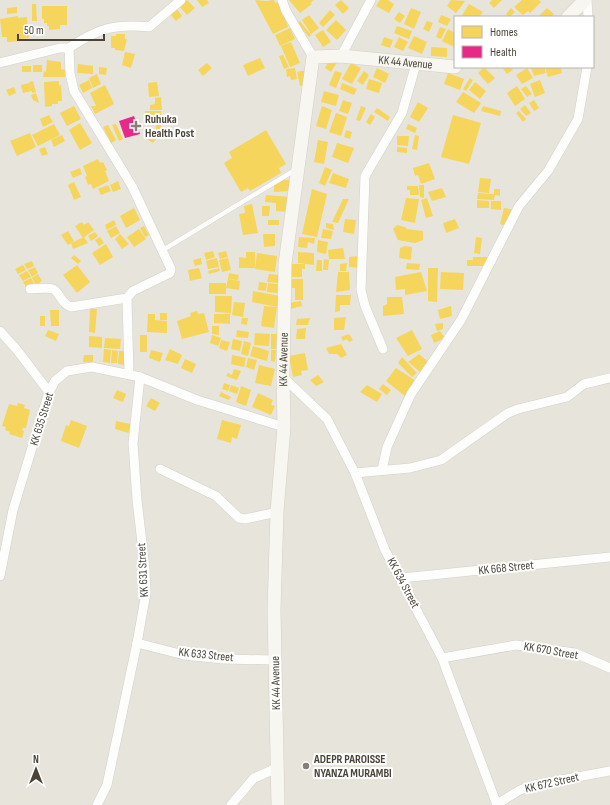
<svg xmlns="http://www.w3.org/2000/svg" width="610" height="805" font-family="'Sofia Sans Condensed',sans-serif">
<style>
.residential{fill:#e7e4dc;fill-rule:evenodd}
.homes{fill:#f6d55c}
.health{fill:#e7298a}
.lines{fill:none;stroke-linecap:round;stroke-linejoin:round}
.service-casing{stroke:#d2d0cb;stroke-width:5.5}
.minor-casing{stroke:#d2d0cb;stroke-width:10}
.secondary-casing{stroke:#d3cfc5;stroke-width:14}
.service{stroke:#fdfdfc;stroke-width:4.5}
.minor{stroke:#fdfdfc;stroke-width:9}
.secondary{stroke:#f7f6f1;stroke-width:13}
.poi-dot{fill:#868178;stroke:#fff;stroke-width:1.5}
.labels{text-anchor:middle;dominant-baseline:central;stroke-width:4;stroke-linejoin:round;paint-order:stroke}
.street-label{font-size:12px;fill:#4b4439;stroke:#fff}
.poi-label{font-size:12px;font-weight:bold;fill:#4b4439;stroke:#fff;text-anchor:start}
</style>
<rect width="100%" height="100%" fill="#f4f2ee"/>
<path class="residential" d="M 0,0 L 610,0 L 610,805 L 0,805 ZM 455,17 L 593,17 L 593,67 L 455,67 Z"/>
<g class="homes">
<polygon points="187,0 195,8 187,15 179,6"/>
<polygon points="197,0 207,0 209,3 202,7"/>
<polygon points="255,0 266,1 274,0 275,3 279,2 288,27 273,34"/>
<polygon points="289,0 314,0 310,3 312,4 300,13"/>
<polygon points="341,0 349,8 343,14 335,5"/>
<polygon points="380,0 388,0 394,4 389,13 376,6"/>
<polygon points="451,0 465,1 456,13 447,6"/>
<polygon points="492,0 502,0 494,8 489,3"/>
<polygon points="522,0 539,0 541,2 530,13 528,11 523,15 514,7"/>
<polygon points="32,4 36,4 37,21 32,21"/>
<polygon points="469,4 483,12 479,17 461,17"/>
<polygon points="42,6 67,6 67,25 60,25 60,29 49,30 49,26 47,26 47,23 44,23 44,19 42,19"/>
<polygon points="17,7 17,13 7,14 7,8"/>
<polygon points="176,8 182,16 176,21 169,13"/>
<polygon points="411,8 421,12 414,29 404,24"/>
<polygon points="511,8 515,12 509,17 506,14"/>
<polygon points="547,8 554,14 551,17 538,17"/>
<polygon points="330,10 335,15 323,27 319,23"/>
<polygon points="399,12 405,16 400,23 394,19"/>
<polygon points="309,15 319,28 311,34 302,20"/>
<polygon points="441,15 451,19 447,26 438,22"/>
<polygon points="18,16 18,18 27,17 29,38 21,39 21,41 7,42 7,37 2,37 0,19"/>
<polygon points="336,20 346,30 337,40 326,30"/>
<polygon points="300,21 311,35 309,37 298,23"/>
<polygon points="427,21 433,23 429,32 423,29"/>
<polygon points="397,26 412,31 409,39 394,33"/>
<polygon points="440,27 446,29 441,39 436,37"/>
<polygon points="290,28 295,39 280,46 275,35"/>
<polygon points="448,29 455,33 454,47 442,41"/>
<polygon points="323,30 331,42 323,47 315,35"/>
<polygon points="116,34 125,34 125,39 127,39 124,51 115,50 115,48 111,48 111,36 116,36"/>
<polygon points="414,36 427,42 422,54 408,48"/>
<polygon points="384,37 393,40 390,48 381,45"/>
<polygon points="399,37 408,42 403,51 394,47"/>
<polygon points="291,42 300,63 290,67 281,46"/>
<polygon points="431,47 447,48 447,57 431,56"/>
<polygon points="125,52 135,54 131,68 122,65"/>
<polygon points="283,55 289,67 284,69 279,56"/>
<polygon points="331,57 338,61 331,72 325,68"/>
<polygon points="260,58 265,68 248,76 243,65"/>
<polygon points="47,60 61,62 61,69 65,70 65,77 43,77 44,71 46,72"/>
<polygon points="207,63 212,68 203,76 198,70"/>
<polygon points="351,63 361,68 352,84 342,79"/>
<polygon points="78,64 93,66 93,74 77,73"/>
<rect x="33" y="65" width="9" height="7"/>
<rect x="22" y="66" width="9" height="6"/>
<polygon points="99,67 107,68 106,75 99,74"/>
<polygon points="484,67 495,78 488,84 478,73"/>
<polygon points="505,67 511,67 513,70 507,74 503,69"/>
<polygon points="533,67 544,67 546,73 534,76 531,68"/>
<polygon points="545,67 561,67 562,73 548,77"/>
<polygon points="295,68 297,79 291,80 290,76 287,77 286,69"/>
<polygon points="377,68 389,74 385,83 373,77"/>
<polygon points="527,68 533,78 522,84 516,75"/>
<polygon points="306,70 309,85 300,86 297,72"/>
<polygon points="335,71 342,73 336,88 329,85"/>
<polygon points="364,71 369,75 363,85 357,81"/>
<polygon points="448,73 464,79 460,90 444,84"/>
<polygon points="97,74 101,84 93,88 89,78"/>
<polygon points="470,78 473,80 466,91 463,89"/>
<polygon points="369,79 382,83 379,93 366,89"/>
<polygon points="89,80 92,88 83,93 79,85"/>
<polygon points="540,80 545,93 535,97 530,84"/>
<polygon points="33,81 36,92 32,93 32,91 23,93 21,85 29,83 31,89 29,82"/>
<polygon points="59,81 59,86 61,85 62,101 58,101 58,104 52,104 52,106 45,107 44,82"/>
<polygon points="157,82 159,96 149,97 148,83"/>
<polygon points="475,82 486,91 480,99 469,90"/>
<polygon points="342,83 357,89 354,95 340,89"/>
<polygon points="105,85 114,104 95,114 91,106 96,106 90,93"/>
<polygon points="517,86 525,99 515,106 507,93"/>
<polygon points="526,86 532,94 527,97 521,89"/>
<polygon points="14,87 16,93 9,96 6,90"/>
<polygon points="324,91 339,95 336,106 321,102"/>
<polygon points="463,92 481,103 474,113 456,102"/>
<polygon points="36,93 39,103 33,100 31,95"/>
<polygon points="161,97 162,110 150,110 150,105 155,104 155,98"/>
<polygon points="343,100 352,103 348,114 339,111"/>
<polygon points="534,100 539,108 534,111 529,103"/>
<polygon points="418,102 428,108 419,122 410,117"/>
<polygon points="525,105 531,113 526,116 520,109"/>
<polygon points="74,106 81,119 67,126 60,113"/>
<polygon points="322,106 332,110 326,129 316,126"/>
<polygon points="361,106 366,108 360,121 356,120"/>
<polygon points="483,106 501,111 500,116 481,111"/>
<polygon points="377,108 390,117 388,121 374,112"/>
<rect x="145" y="111" width="16" height="6"/>
<polygon points="519,111 526,119 523,122 516,113"/>
<polygon points="336,113 347,117 341,136 329,132"/>
<polygon points="371,114 375,117 370,125 366,122"/>
<polygon points="49,115 53,122 43,127 40,119"/>
<polygon points="453,115 481,123 469,164 441,157"/>
<polygon points="156,121 161,122 161,131 156,131"/>
<polygon points="80,123 92,143 80,150 69,130"/>
<polygon points="54,124 60,135 38,146 32,135"/>
<polygon points="116,124 123,139 119,141 112,125"/>
<polygon points="408,124 417,128 415,133 406,129"/>
<polygon points="108,125 116,140 111,143 103,127"/>
<polygon points="266,130 286,164 279,168 281,173 250,191 248,188 241,192 224,163 232,158 229,152"/>
<polygon points="346,130 352,132 350,139 344,137"/>
<polygon points="154,132 159,135 153,143 148,140"/>
<polygon points="30,133 36,147 17,156 10,141"/>
<polygon points="62,135 65,141 54,147 51,140"/>
<polygon points="415,135 419,136 417,150 412,149"/>
<polygon points="397,136 409,136 408,146 397,145"/>
<polygon points="318,140 328,142 324,164 314,162"/>
<polygon points="337,143 354,148 348,163 332,157"/>
<polygon points="45,147 48,154 42,156 39,149"/>
<polygon points="397,147 407,148 407,153 397,152"/>
<polygon points="98,159 100,163 103,162 107,170 105,171 109,181 93,189 91,184 88,185 85,177 87,176 83,166"/>
<polygon points="429,163 435,179 421,184 418,175 415,176 413,168"/>
<polygon points="325,167 332,170 325,186 319,183"/>
<polygon points="80,168 82,174 73,178 70,172"/>
<polygon points="333,173 349,179 346,188 329,183"/>
<polygon points="480,178 491,179 489,193 478,192"/>
<polygon points="280,180 289,180 289,191 274,192 274,183 280,183"/>
<polygon points="118,181 121,189 113,192 110,185"/>
<polygon points="74,182 81,197 74,200 68,185"/>
<polygon points="108,185 111,191 101,195 98,189"/>
<polygon points="419,185 424,185 424,198 420,197"/>
<polygon points="407,186 418,186 419,195 410,195 410,190 407,190"/>
<polygon points="442,188 446,197 432,201 428,192"/>
<polygon points="312,189 327,194 317,237 302,234"/>
<polygon points="494,189 500,189 500,196 495,195 494,200 477,199 478,193 494,194"/>
<polygon points="266,195 289,197 288,212 276,211 276,203 265,202"/>
<polygon points="406,198 419,199 415,223 401,220"/>
<polygon points="427,198 433,216 426,218 421,200"/>
<polygon points="343,199 349,199 338,223 332,222"/>
<polygon points="477,200 489,201 489,208 477,208"/>
<polygon points="491,201 501,201 501,210 491,209"/>
<polygon points="252,204 258,233 243,235 239,214 245,213 244,206"/>
<polygon points="262,206 270,206 269,216 262,216"/>
<polygon points="134,208 140,220 126,228 120,216"/>
<polygon points="504,208 515,210 511,227 500,224"/>
<polygon points="345,219 356,220 354,234 343,232"/>
<polygon points="455,219 459,228 446,233 443,223"/>
<polygon points="114,220 116,225 107,230 105,225"/>
<rect x="268" y="220" width="11" height="5"/>
<polygon points="82,222 84,225 88,222 94,230 83,238 75,226"/>
<polygon points="326,223 333,224 334,230 326,228"/>
<polygon points="397,225 405,227 407,229 423,231 423,240 415,243 398,240 393,229"/>
<polygon points="116,226 120,233 111,238 107,231"/>
<polygon points="144,226 149,235 145,237 140,228"/>
<polygon points="139,229 146,239 134,247 127,237"/>
<polygon points="323,229 333,231 331,239 321,238"/>
<polygon points="68,231 74,241 68,245 61,235"/>
<polygon points="95,232 98,236 91,241 88,236"/>
<polygon points="120,234 129,244 122,249 115,239"/>
<polygon points="263,234 275,234 275,246 264,247"/>
<polygon points="84,237 88,243 73,249 71,243"/>
<polygon points="100,237 104,243 99,246 95,240"/>
<polygon points="299,237 315,238 314,244 308,242 307,248 298,247"/>
<polygon points="476,237 482,238 480,254 474,253"/>
<polygon points="318,240 328,242 326,254 317,252"/>
<polygon points="106,244 113,257 100,265 92,253"/>
<polygon points="405,246 412,247 411,260 399,258 400,248"/>
<polygon points="343,248 345,259 329,259 328,250"/>
<polygon points="213,251 215,257 206,260 204,253"/>
<polygon points="226,251 228,257 220,259 218,253"/>
<polygon points="246,252 255,252 255,268 239,268 239,257 246,258"/>
<polygon points="298,252 314,253 314,265 298,263"/>
<polygon points="257,253 277,256 275,272 255,269"/>
<polygon points="74,255 81,261 78,264 71,258"/>
<polygon points="360,256 360,268 349,267 349,257"/>
<polygon points="473,257 491,257 491,266 467,266 467,260 473,260"/>
<polygon points="201,258 202,264 195,266 193,260"/>
<polygon points="217,258 219,267 208,269 206,261"/>
<polygon points="228,258 231,270 222,272 219,260"/>
<polygon points="324,259 329,260 328,270 323,270"/>
<polygon points="317,260 322,260 322,271 316,271"/>
<polygon points="32,261 34,266 27,269 24,264"/>
<polygon points="347,263 346,271 340,271 340,264"/>
<polygon points="407,263 420,264 419,270 406,269"/>
<polygon points="292,264 305,264 305,269 302,269 302,277 292,277"/>
<polygon points="23,265 26,270 18,274 15,269"/>
<polygon points="77,265 90,282 77,293 63,275"/>
<polygon points="35,267 38,273 32,277 28,270"/>
<polygon points="199,268 202,278 190,281 188,270"/>
<polygon points="219,268 220,271 209,274 208,271"/>
<polygon points="428,268 438,268 437,302 428,301"/>
<polygon points="27,271 31,277 23,281 19,275"/>
<polygon points="338,272 349,272 350,290 336,292"/>
<polygon points="421,272 427,291 405,295 405,289 396,290 395,277"/>
<polygon points="441,272 464,273 463,290 440,289"/>
<polygon points="229,273 239,275 238,280 228,279"/>
<polygon points="38,274 42,281 36,285 32,278"/>
<polygon points="269,274 280,275 279,283 267,282"/>
<polygon points="31,278 34,283 26,287 23,282"/>
<polygon points="228,279 240,281 239,290 226,288"/>
<polygon points="292,279 303,279 303,300 295,300 295,288 292,288"/>
<polygon points="259,282 267,283 266,291 258,290"/>
<rect x="209" y="283" width="17" height="11"/>
<polygon points="268,283 278,284 277,293 267,292"/>
<polygon points="253,291 280,296 278,307 252,302"/>
<polygon points="336,295 351,295 350,305 340,305 340,311 335,312"/>
<polygon points="215,296 232,296 231,313 215,312"/>
<polygon points="387,297 402,297 404,314 383,316 383,306 387,304"/>
<polygon points="301,301 302,306 290,309 289,303"/>
<polygon points="234,302 245,303 243,317 232,315"/>
<polygon points="264,306 277,307 274,328 261,326"/>
<polygon points="451,306 452,316 440,319 438,310"/>
<polygon points="90,309 97,309 95,333 89,332"/>
<polygon points="50,310 59,310 59,326 51,326"/>
<polygon points="197,311 198,314 204,313 209,332 182,339 177,321 191,316 190,313"/>
<rect x="160" y="313" width="7" height="7"/>
<polygon points="148,314 155,314 155,320 167,321 167,333 147,332"/>
<polygon points="214,314 230,314 230,324 214,323"/>
<rect x="40" y="316" width="5" height="10"/>
<polygon points="346,317 344,330 334,330 334,318"/>
<polygon points="242,318 248,318 247,325 241,324"/>
<polygon points="310,318 308,325 296,325 297,319"/>
<polygon points="443,323 443,329 437,331 435,324"/>
<polygon points="212,326 219,326 219,335 212,334"/>
<polygon points="306,328 305,339 296,339 297,329"/>
<polygon points="48,330 59,334 56,341 45,336"/>
<polygon points="237,330 249,332 248,338 236,337"/>
<polygon points="412,330 422,349 408,356 396,338"/>
<polygon points="440,331 445,338 434,343 431,335"/>
<polygon points="255,333 270,334 269,346 254,345"/>
<polygon points="271,334 277,334 276,349 271,349"/>
<polygon points="349,334 353,340 349,342 347,339 343,341 341,337"/>
<rect x="140" y="335" width="7" height="17"/>
<polygon points="212,335 221,338 218,346 210,343"/>
<polygon points="89,336 102,337 102,348 89,347"/>
<polygon points="105,338 121,339 120,349 104,348"/>
<polygon points="233,339 242,341 240,351 231,349"/>
<polygon points="221,340 230,342 227,351 219,348"/>
<polygon points="244,341 251,343 248,356 241,354"/>
<polygon points="341,344 347,355 341,358 337,354 329,354 326,348"/>
<polygon points="253,346 269,351 267,361 250,356"/>
<polygon points="104,349 111,350 110,363 103,362"/>
<polygon points="170,349 182,355 178,364 165,360"/>
<polygon points="112,350 118,351 117,363 111,363"/>
<polygon points="151,350 163,353 160,362 149,358"/>
<polygon points="271,350 276,350 275,362 271,361"/>
<polygon points="119,351 127,351 126,365 118,364"/>
<polygon points="305,353 308,370 301,371 302,375 293,377 289,356"/>
<polygon points="419,354 431,364 424,375 408,362"/>
<polygon points="84,355 93,355 93,363 83,362"/>
<polygon points="232,355 246,358 244,367 231,364"/>
<polygon points="402,357 417,373 412,377 398,363"/>
<polygon points="248,358 257,360 254,370 246,367"/>
<polygon points="185,359 196,364 192,373 181,368"/>
<polygon points="259,365 275,369 271,386 255,383"/>
<polygon points="396,368 416,381 406,397 386,381"/>
<polygon points="234,369 241,371 237,380 226,376 228,373 232,375"/>
<polygon points="318,375 324,382 316,386 310,380"/>
<polygon points="224,383 230,385 228,391 222,389"/>
<polygon points="383,384 391,390 387,395 379,389"/>
<polygon points="231,385 239,388 237,394 229,391"/>
<polygon points="367,385 382,394 377,402 360,392"/>
<polygon points="241,386 251,390 246,406 236,402"/>
<polygon points="117,390 126,394 123,402 113,398"/>
<polygon points="221,392 231,397 229,400 219,396"/>
<polygon points="258,393 273,400 271,405 275,406 271,415 252,407"/>
<polygon points="151,398 160,403 155,411 146,406"/>
<polygon points="18,403 25,405 24,408 30,410 26,428 23,428 22,430 24,431 22,438 9,434 10,432 5,430 6,427 2,426 9,404 17,406"/>
<polygon points="71,420 87,426 79,448 61,441 66,425 69,426"/>
<polygon points="222,420 241,425 237,439 232,437 231,443 217,439"/>
<polygon points="116,421 131,424 129,433 115,429"/>
</g>
<polygon class="health" points="134,116 140,134 125,138 119,121"/>
<g class="lines">
<g class="service-casing">
<polyline id="service" points="163,250 295,170"/>
</g>
<g class="minor-casing">
<g id="minor">
<polyline points="282,0 286,11 313,57"/>
<polyline points="587,0 588,17"/>
<path d="M 69,48 C 97,29 115,23 149,27 L 181,0"/>
<polyline points="341,56 371,0"/>
<polyline points="0,63 60,48 69,48 70,73 74,91 132,186 171,269 170,273 133,291 127,298 129,374"/>
<path d="M 30,289 C 37,289 47,287 53,289 C 61,293 59,302 71,307 L 127,298"/>
<polyline points="0,331 17,350 49,392"/>
<polyline points="383,349 365,306 361,290 365,176 402,113 416,64"/>
<polyline points="283,377 327,419 355,473 385,550 442,658 497,805"/>
<polyline points="160,469 216,496 239,518 245,519 277,512"/>
<polyline points="382,470 387,447 411,394 461,320 519,206 548,171 578,119 587,67"/>
<polyline points="355,473 410,468 441,460 508,413 518,409 567,397 584,384 610,378"/>
<polyline points="0,576 13,510 49,392 55,381 67,371 92,367 140,377 197,400 284,427"/>
<polyline points="402,578 610,557"/>
<polyline points="137,643 184,655 223,659 275,660"/>
<polyline points="442,658 516,645 575,653 610,668"/>
<polyline points="497,804 520,790 534,785 610,771"/>
<polyline points="97,805 107,785 137,643 146,593 145,569 137,500 133,443 140,377"/>
<polyline points="231,805 254,778 277,768"/>
</g>
</g>
<g class="secondary-casing">
<g id="secondary">
<polyline points="568,17 585,0"/>
<path id="s1" d="M 278,805 L 274,610 L 277,512 L 284,427 L 283,377 L 285,264 L 313,57 L 341,56 L 455,67"/>
</g>
</g>
<use href="#service" class="service"/>
<use href="#minor" class="minor"/>
<use href="#secondary" class="secondary"/>
</g>
<g class="poi-dot">
<path d="M134 120h4v4h4v4h-4v4h-4v-4h-4v-4h4z"/>
<circle cx="306" cy="766" r="4"/>
</g>
<g class="labels">
<g class="street-label">
<text stroke="none"><textPath href="#s1" startOffset="843">KK 44 Avenue</textPath></text>
<text stroke="none"><textPath href="#s1" startOffset="446">KK 44 Avenue</textPath></text>
<text transform="translate(42 419) rotate(-73)">KK 635 Street</text>
<text transform="translate(506 568) rotate(-6)">KK 668 Street</text>
<text transform="translate(143 570) rotate(-93)">KK 631 Street</text>
<text transform="translate(403 583) rotate(62)">KK 634 Street</text>
<text transform="translate(551 651) rotate(10)">KK 670 Street</text>
<text transform="translate(206 655) rotate(6)">KK 633 Street</text>
<text transform="translate(276 683) rotate(-91)">KK 44 Avenue</text>
<text transform="translate(552 783) rotate(-13)">KK 672 Street</text>
</g>
<g class="poi-label">
<text x="145" y="119">Ruhuka<tspan x="145" dy="14">Health Post</tspan></text>
<text x="314" y="759">ADEPR PAROISSE<tspan x="314" dy="14">NYANZA MURAMBI</tspan></text>
</g>
</g>
<rect x="454" y="16" width="140" height="52" fill="#ffffff" stroke="#b7b4b0"/>
<rect x="462" y="26" width="20" height="12" fill="#f6d55c" stroke="#b7b4b0"/>
<text x="490" y="36" font-size="12" fill="#4b4439">Homes</text>
<rect x="462" y="46" width="20" height="12" fill="#e7298a" stroke="#b7b4b0"/>
<text x="490" y="56" font-size="12" fill="#4b4439">Health</text>
<g transform="translate(36 769)" stroke="#ffffff" stroke-width="3" paint-order="stroke">
<path d="M0-3L7 15L0 10L-7 15Z" fill="#4b4439"/>
<text y="-6" font-size="11" font-weight="bold" text-anchor="middle" fill="#4b4439">N</text>
</g>
<path d="M18 34v6h86v-6" fill="none" stroke="#4b4439" stroke-width="2"/>
<text x="24" y="34" font-size="12" fill="#4b4439" stroke="#ffffff" stroke-width="3" paint-order="stroke">50 m</text>
</svg>
